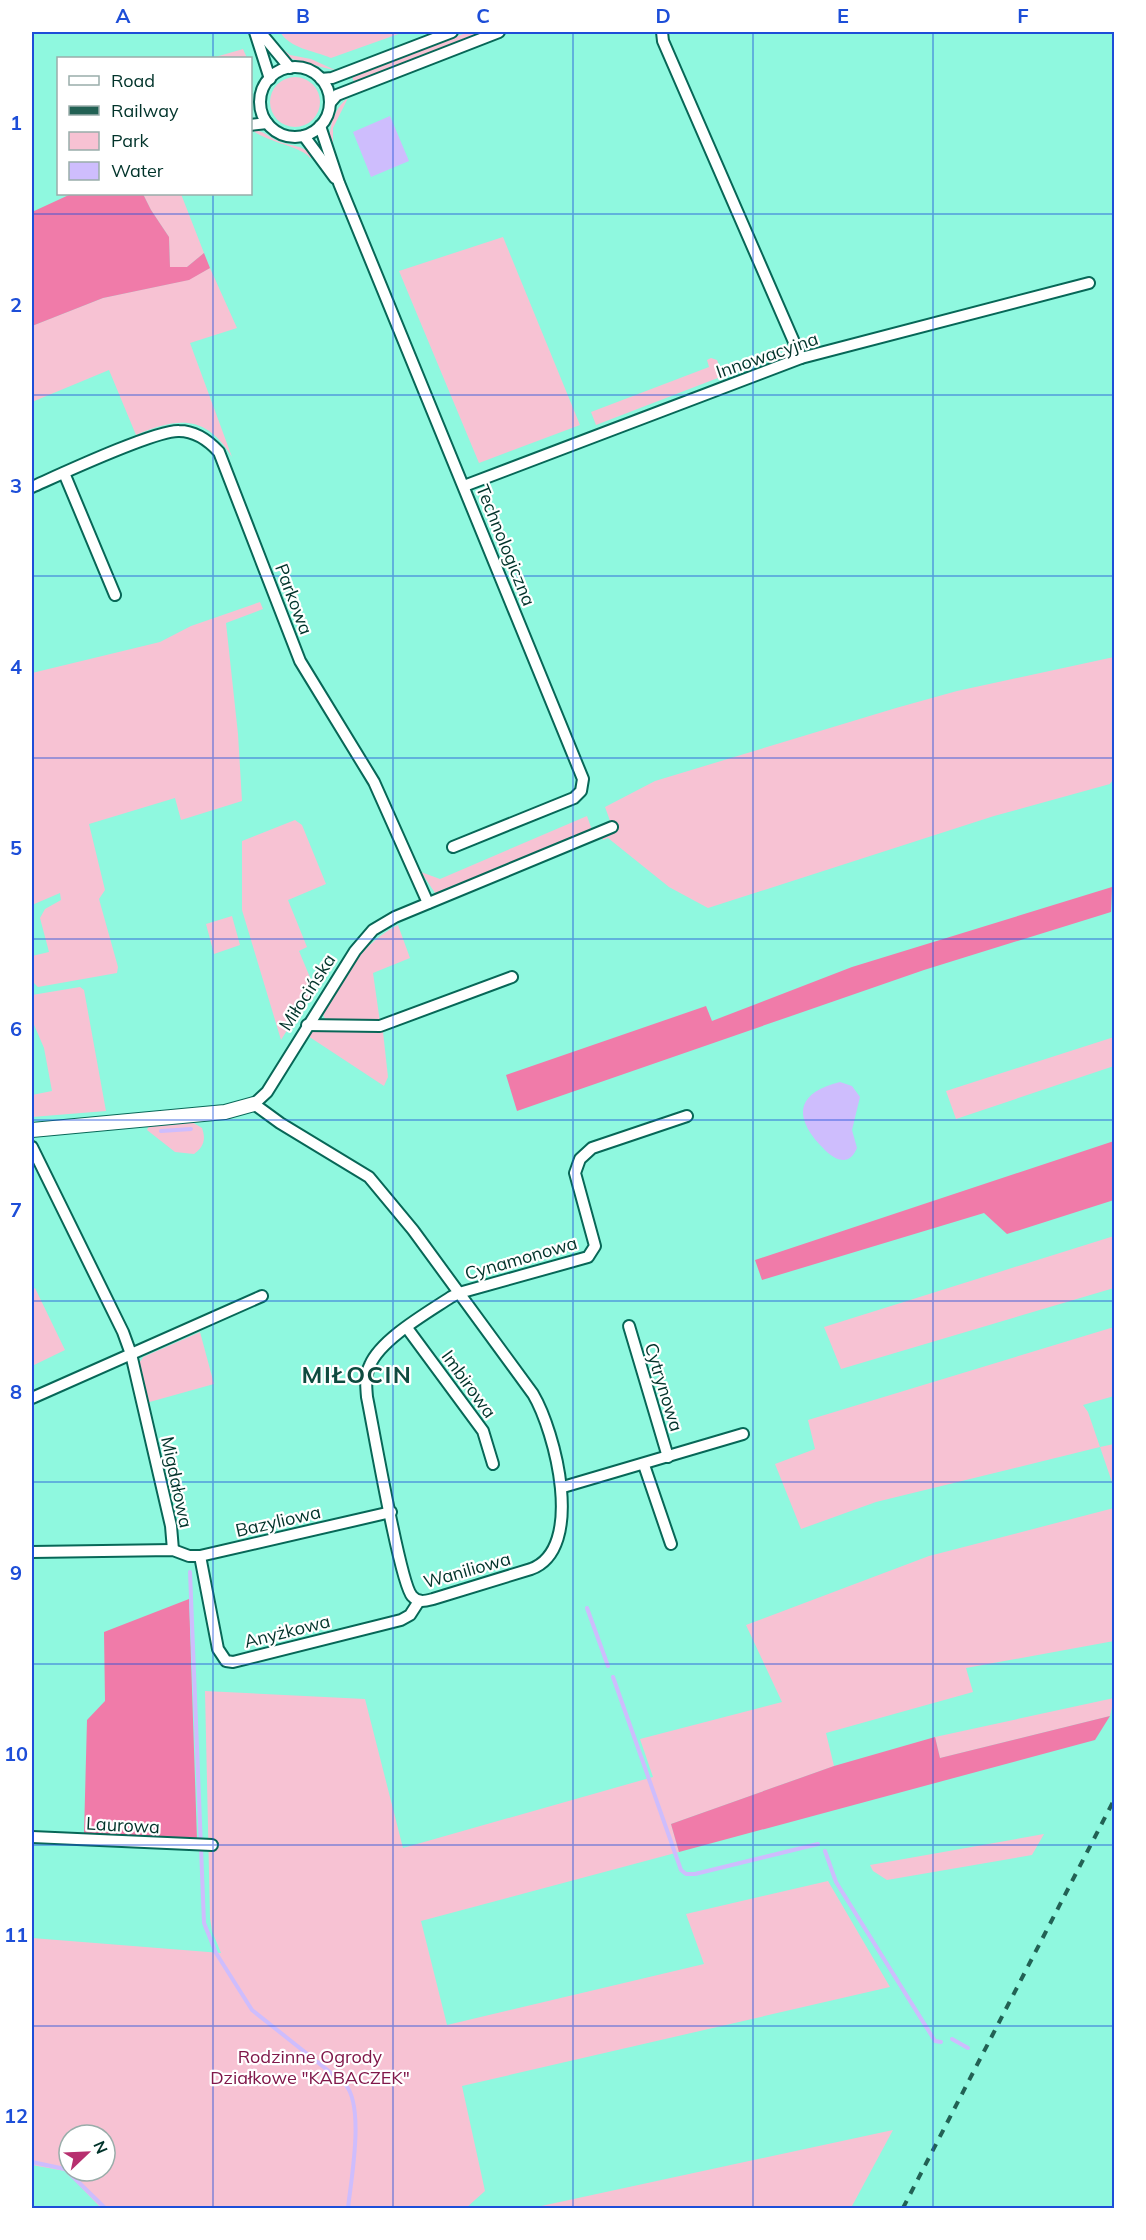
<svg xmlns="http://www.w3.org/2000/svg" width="1146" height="2240" font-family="Mulish,sans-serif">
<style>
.green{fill:#f7c2d3;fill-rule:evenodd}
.forest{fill:#f07ba9}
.water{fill:#cebdfd}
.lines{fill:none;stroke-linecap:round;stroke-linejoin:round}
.stream{stroke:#cebdfd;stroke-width:4}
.minor-casing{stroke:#076757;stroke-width:14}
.tertiary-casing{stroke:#076757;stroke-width:16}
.minor{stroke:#fff;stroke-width:10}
.tertiary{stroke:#fff;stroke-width:14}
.rail{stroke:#226154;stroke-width:4;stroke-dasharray:8 8;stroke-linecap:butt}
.grid{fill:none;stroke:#1d4ed8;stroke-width:1.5;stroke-opacity:0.55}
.labels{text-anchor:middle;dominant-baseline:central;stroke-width:4.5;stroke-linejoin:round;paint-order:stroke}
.street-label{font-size:18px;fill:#01332a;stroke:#fff}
.park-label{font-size:18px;fill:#80184a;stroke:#fff}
.district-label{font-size:24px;font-weight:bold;letter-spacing:1.5px;fill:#0e4b3f;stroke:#fff}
.neatline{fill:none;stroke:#1d4ed8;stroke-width:2}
.grid-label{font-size:20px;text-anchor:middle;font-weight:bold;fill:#1d4ed8}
</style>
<rect width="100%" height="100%" fill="#8ff8df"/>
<g class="green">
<path d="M 280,32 L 404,32 L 331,58 C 312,50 291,49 280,32 Z"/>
<polygon points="468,32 483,32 354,82 352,77"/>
<path d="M 278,45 L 290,55 L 311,59 L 335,70 C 331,70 292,59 287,57 C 283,55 279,50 276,46 Z"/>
<polygon points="243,49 247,58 212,58"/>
<circle cx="295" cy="102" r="25"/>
<path d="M 348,98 L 333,128 L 333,145 L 331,147 C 327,130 334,108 348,98 Z"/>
<path d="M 252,130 C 263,130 268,137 278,141 C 292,147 303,144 313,157 L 310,158 C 303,147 266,142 252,130 Z"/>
<polygon points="143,194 181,194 204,253 187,267 170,267 169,237 151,210"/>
<polygon points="503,237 580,425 479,463 399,271"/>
<path d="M 210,268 L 237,328 L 190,343 L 232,457 C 206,415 179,417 136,435 L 109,370 L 32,402 L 32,326 L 103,298 L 188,280 Z"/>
<polygon points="711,358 717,360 723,376 596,425 591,412 709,367 707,360"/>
<polygon points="260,602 263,609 226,623 238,734 242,801 181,820 175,798 89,824 105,890 99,899 118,967 117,973 38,987 32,981 32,956 49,952 40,918 45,909 61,900 60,893 32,905 32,872 34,869 32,866 32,673 160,642 191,626"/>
<polygon points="1114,657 1114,784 1112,781 1110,784 994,816 708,908 669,887 608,838 603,840 601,835 613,829 605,807 655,781 896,708 957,691"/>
<polygon points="587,816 592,830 589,832 435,893 421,872 440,879"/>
<polygon points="295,820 302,825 326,884 288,900 307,947 299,951 314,987 281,1040 242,910 242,841"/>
<polygon points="232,916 240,945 214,954 206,924"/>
<path d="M 398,925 L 410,958 L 373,973 L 380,1022 L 325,1019 L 322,1012 C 342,978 362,943 398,925 Z"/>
<polygon points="80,987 84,990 106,1111 32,1117 32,1095 52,1091 44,1048 32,1020 32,995"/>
<polygon points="313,1030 383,1032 388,1077 384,1086 308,1036"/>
<polygon points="1114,1037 1114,1066 956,1119 946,1091"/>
<path d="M 192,1122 L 202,1128 C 206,1139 204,1147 194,1154 L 175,1152 L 147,1130 L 150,1124 Z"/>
<polygon points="1114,1236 1114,1288 841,1369 824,1327"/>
<polygon points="35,1288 65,1350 32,1366 32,1290"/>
<polygon points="1114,1327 1114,1396 1083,1405 1088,1412 1100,1447 1114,1444 1114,1488 1100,1447 876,1502 801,1529 775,1464 815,1449 808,1420"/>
<polygon points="200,1332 214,1384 146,1403 138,1365 143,1357"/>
<path d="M 1114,1508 L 1114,1641 L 966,1668 L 973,1692 L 826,1733 L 834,1766 L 671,1824 L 679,1852 L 421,1921 L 447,2025 L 704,1964 L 686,1914 L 828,1881 L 890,1987 L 462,2086 L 485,2191 L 466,2208 L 101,2208 L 65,2171 L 32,2165 L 32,1938 L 221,1953 L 212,1931 L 210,1918 L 205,1691 L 365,1699 L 403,1848 L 653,1777 L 640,1739 L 782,1702 L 746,1625 L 929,1556 ZM 69,2135 L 105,2135 L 105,2171 L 69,2171 Z"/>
<polygon points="1114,1698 1110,1716 940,1758 935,1737"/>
<polygon points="1044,1834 1032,1855 887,1880 873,1871 870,1865"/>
<polygon points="893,2130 851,2208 532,2208"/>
</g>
<g class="forest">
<polygon points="71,194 143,194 151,210 169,237 170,267 187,267 204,253 210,268 189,280 103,298 32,326 32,212"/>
<polygon points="1112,887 1111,912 924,970 517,1111 506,1075 706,1006 712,1021 852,967"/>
<polygon points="1114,1141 1114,1200 1007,1234 984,1213 762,1280 755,1260"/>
<polygon points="189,1599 197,1840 84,1834 87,1720 105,1701 104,1632"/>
<polygon points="1110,1716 1095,1740 679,1852 671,1824 834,1766 935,1737 940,1758"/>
</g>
<g class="water">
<polygon points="390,116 409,161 371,177 353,132"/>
<path d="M 840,1082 L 852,1086 L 860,1097 L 852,1130 L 857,1148 C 854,1154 851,1160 843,1160 C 834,1160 826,1151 820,1145 C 791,1113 800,1092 840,1082 Z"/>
</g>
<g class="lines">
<g class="stream">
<polyline points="161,1131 191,1129"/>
<path d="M 190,1572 L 204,1923 L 216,1953 L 252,2010 L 345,2084 C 365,2106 351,2180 348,2208"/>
<polyline points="587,1608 608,1666"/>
<polyline points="613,1677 681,1870 686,1874 695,1874 818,1844"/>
<polyline points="825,1851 836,1882 935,2041 941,2042"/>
<polyline points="952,2039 968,2048"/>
<polyline points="32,2162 65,2169 105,2208"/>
</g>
<g class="minor-casing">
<g id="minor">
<polyline points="255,32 270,79"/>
<polyline points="260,32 290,68"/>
<polyline points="662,32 663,41 801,358"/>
<circle cx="295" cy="102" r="35"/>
<polyline points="321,79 332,78 452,32"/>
<polyline points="330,103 337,95 499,32"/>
<polyline points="250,125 267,123"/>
<polyline points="320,126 339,183 583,779 581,791 574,798 453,847"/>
<polyline points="304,136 335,178"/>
<polyline points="64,473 115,595"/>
<polyline points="464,486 801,358 1089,283"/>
<path d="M 32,487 C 59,475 155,430 179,431 C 195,431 208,440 219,452 L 300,661 L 374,782 L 428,903"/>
<path d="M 612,827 L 395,917 L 373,930 L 355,951 L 267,1092 L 254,1104 L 280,1123 L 369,1177 L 413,1230 L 533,1394 C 555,1431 586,1549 531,1569 L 433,1599 C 425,1601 418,1603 412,1596 C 400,1583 373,1426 367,1397 C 366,1386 365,1375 370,1365 C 381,1339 427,1313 451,1297 L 459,1293 L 588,1257 L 595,1246 L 575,1173 L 580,1159 L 592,1148 L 687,1116"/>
<polyline points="307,1025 380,1026 512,977"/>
<polyline points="32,1147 123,1332 131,1354 171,1526 173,1550"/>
<polyline points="629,1326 668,1457"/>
<polyline points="407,1328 483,1431 493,1464"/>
<polyline points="32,1398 262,1296"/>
<polyline points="644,1465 671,1544"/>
<polyline points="563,1487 743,1434"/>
<polyline points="32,1552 173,1550 189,1556 200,1556 391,1512"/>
<polyline points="200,1556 218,1649 226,1661 233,1662 401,1620 410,1615 419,1601"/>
<polyline points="32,1837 212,1845"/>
</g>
</g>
<g class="tertiary-casing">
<polyline id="tertiary" points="32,1130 225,1112 254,1104"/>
</g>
<use href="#minor" class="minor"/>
<use href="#tertiary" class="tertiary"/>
<polyline class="rail" points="903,2208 1114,1800"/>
</g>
<path class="grid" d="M 213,32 L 213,58M 393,32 L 393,2208M 573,32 L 573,2208M 753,32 L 753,2208M 933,32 L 933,2208M 213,194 L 213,2208M 32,214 L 1114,214M 32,395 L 1114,395M 32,576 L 1114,576M 32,758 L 1114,758M 32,939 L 1114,939M 32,1120 L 1114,1120M 32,1301 L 1114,1301M 32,1482 L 1114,1482M 32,1664 L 1114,1664M 32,1845 L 1114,1845M 32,2026 L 1114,2026"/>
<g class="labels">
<g class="street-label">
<text transform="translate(767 355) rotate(-19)">Innowacyjna</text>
<text transform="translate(506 545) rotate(68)">Technologiczna</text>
<text transform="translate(294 599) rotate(69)">Parkowa</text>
<text transform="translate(307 992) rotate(-57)">Miłocińska</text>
<text transform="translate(521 1258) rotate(-16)">Cynamonowa</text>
<text transform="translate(469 1384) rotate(54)">Imbirowa</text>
<text transform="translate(664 1387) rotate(73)">Cytrynowa</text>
<text transform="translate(177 1482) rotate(78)">Migdałowa</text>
<text transform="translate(278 1521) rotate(-13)">Bazyliowa</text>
<text transform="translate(467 1570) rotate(-16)">Waniliowa</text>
<text transform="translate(287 1631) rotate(-14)">Anyżkowa</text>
<text transform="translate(123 1825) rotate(3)">Laurowa</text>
</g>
<g class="park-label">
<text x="310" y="2056">Rodzinne Ogrody<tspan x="310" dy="21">Działkowe "KABACZEK"</tspan></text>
</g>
<g class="district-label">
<text x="357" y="1374">MIŁOCIN</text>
</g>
</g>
<rect width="1146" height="2240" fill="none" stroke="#ffffff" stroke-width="66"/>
<rect x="57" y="57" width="195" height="138" fill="#ffffff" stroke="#99adaa" stroke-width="1.5"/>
<rect x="69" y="76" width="30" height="9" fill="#ffffff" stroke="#99adaa" stroke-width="1.5"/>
<text x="111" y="87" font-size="18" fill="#01332a">Road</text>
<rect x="69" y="106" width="30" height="9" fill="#226154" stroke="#99adaa" stroke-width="1.5"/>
<text x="111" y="117" font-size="18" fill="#01332a">Railway</text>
<rect x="69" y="132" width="30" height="18" fill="#f7c2d3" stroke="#99adaa" stroke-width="1.5"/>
<text x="111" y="147" font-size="18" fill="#01332a">Park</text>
<rect x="69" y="162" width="30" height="18" fill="#cebdfd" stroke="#99adaa" stroke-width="1.5"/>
<text x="111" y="177" font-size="18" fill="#01332a">Water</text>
<g transform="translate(87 2153) rotate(67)"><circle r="28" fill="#ffffff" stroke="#99adaa" stroke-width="1.5"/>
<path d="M0-4.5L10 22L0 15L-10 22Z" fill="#b72f6f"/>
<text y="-9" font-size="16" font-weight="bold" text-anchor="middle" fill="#01332a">N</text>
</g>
<rect x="33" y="33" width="1080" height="2174" class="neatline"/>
<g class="grid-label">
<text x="123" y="23">A</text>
<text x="303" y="23">B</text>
<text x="483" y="23">C</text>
<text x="663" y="23">D</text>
<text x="843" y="23">E</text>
<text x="1023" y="23">F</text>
<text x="16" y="130">1</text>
<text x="16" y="312">2</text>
<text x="16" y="493">3</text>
<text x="16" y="674">4</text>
<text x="16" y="855">5</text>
<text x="16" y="1036">6</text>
<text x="16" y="1217">7</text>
<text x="16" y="1399">8</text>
<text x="16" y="1580">9</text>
<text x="16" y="1761">10</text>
<text x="16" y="1942">11</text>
<text x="16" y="2123">12</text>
</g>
</svg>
